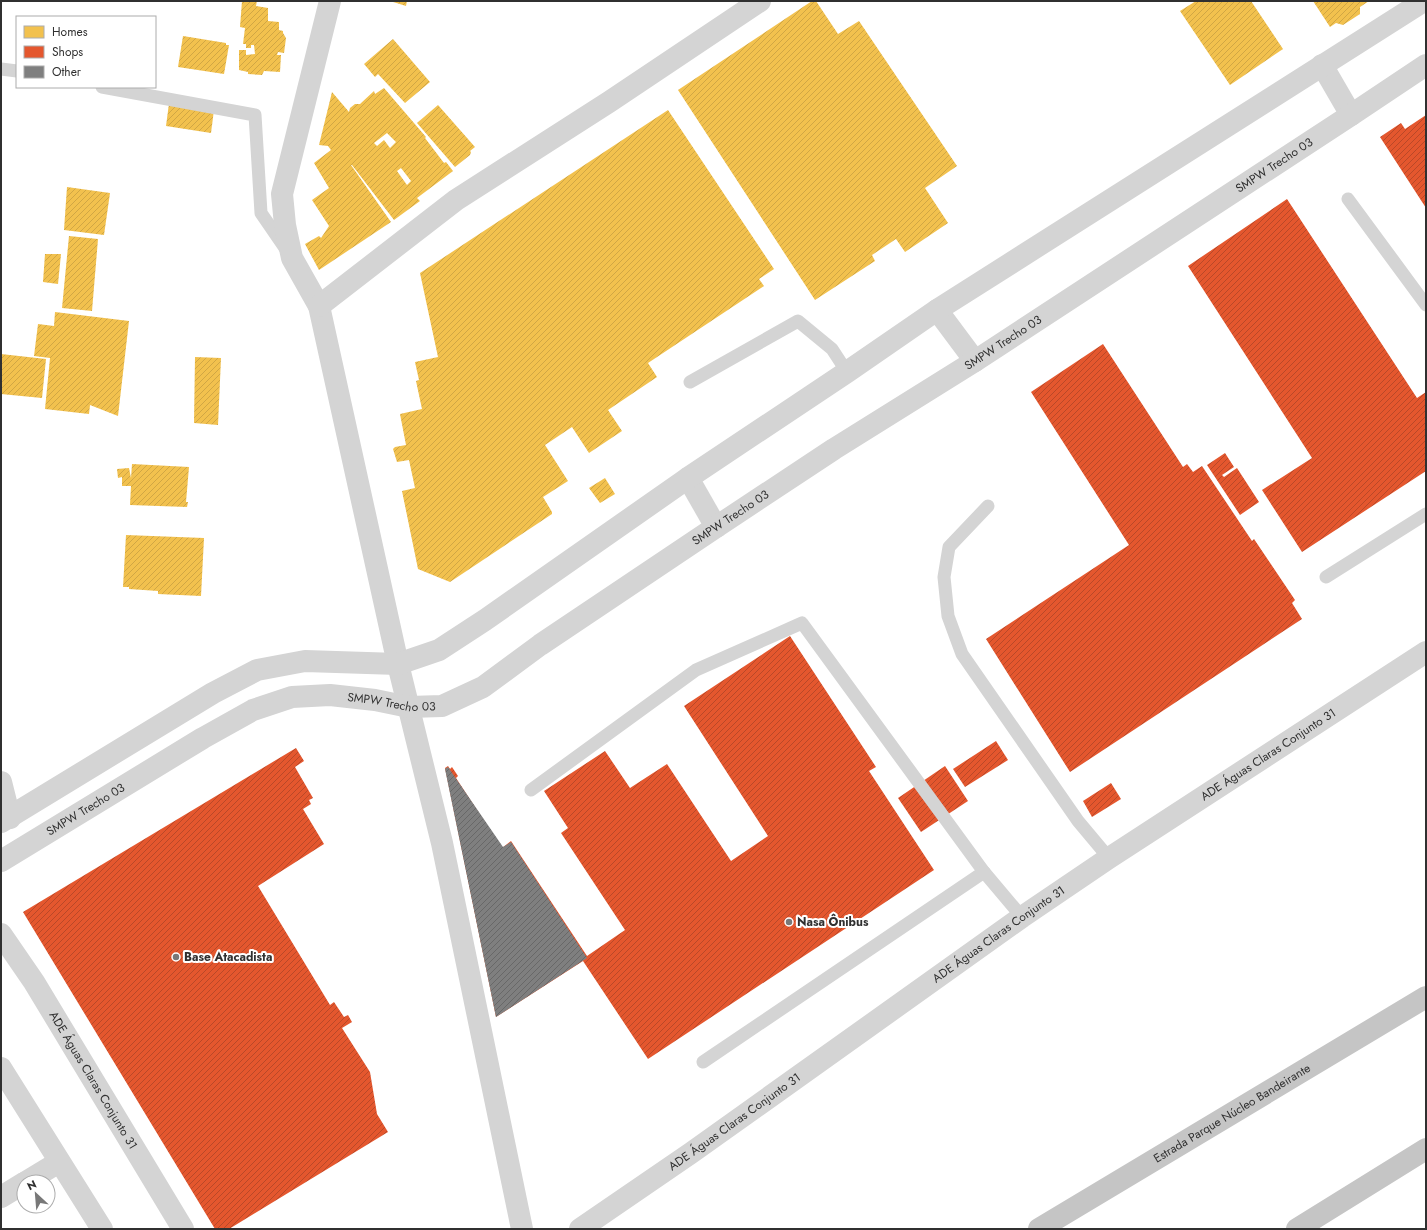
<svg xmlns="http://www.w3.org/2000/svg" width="1427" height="1230" font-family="Jost,sans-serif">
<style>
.homes{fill:url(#homes-hatch);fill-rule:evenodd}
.shops{fill:url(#shops-hatch)}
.building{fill:url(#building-hatch)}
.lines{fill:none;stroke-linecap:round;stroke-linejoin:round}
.service{stroke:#d4d4d4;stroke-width:13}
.minor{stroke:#d4d4d4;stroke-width:22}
.tertiary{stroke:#d4d4d4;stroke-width:22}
.trunk{stroke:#c5c5c5;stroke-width:22}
.poi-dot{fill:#787878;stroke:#fff;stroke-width:1.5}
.labels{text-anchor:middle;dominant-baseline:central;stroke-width:4;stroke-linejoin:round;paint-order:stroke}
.street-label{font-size:12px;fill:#303030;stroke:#fff}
.poi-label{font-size:12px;font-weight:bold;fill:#303030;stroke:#fff;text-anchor:start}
</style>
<defs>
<pattern id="homes-hatch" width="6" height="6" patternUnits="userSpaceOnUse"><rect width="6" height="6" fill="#f2c14e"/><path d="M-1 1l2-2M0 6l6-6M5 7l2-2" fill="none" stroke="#d0a644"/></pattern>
<pattern id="shops-hatch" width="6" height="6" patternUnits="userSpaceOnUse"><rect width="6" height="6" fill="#e4572e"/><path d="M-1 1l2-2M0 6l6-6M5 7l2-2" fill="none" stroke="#b94828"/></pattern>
<pattern id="building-hatch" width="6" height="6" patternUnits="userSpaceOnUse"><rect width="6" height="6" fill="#7f7f7f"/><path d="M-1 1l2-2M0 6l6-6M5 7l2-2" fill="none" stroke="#686868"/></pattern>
</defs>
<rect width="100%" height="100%" fill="#fff"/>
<g class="homes">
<polygon points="242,1 257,1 256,6 268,8 268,21 279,22 279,30 283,31 283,33 286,38 284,53 278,52 277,55 281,55 280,72 264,71 262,75 248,74 248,72 239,70 239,50 246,50 246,55 255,54 254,45 251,45 251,48 246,48 246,44 243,44 245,28 240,27"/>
<polygon points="390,1 407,1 406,6"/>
<polygon points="812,1 816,1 838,34 859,21 957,166 925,188 948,223 905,252 896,239 872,255 875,261 815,300 678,90"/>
<polygon points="1196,1 1251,1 1283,49 1230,85 1180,11"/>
<polygon points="1313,1 1369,1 1360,7 1360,14 1343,25 1336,23 1330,27"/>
<polygon points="183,36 226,43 226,45 229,45 224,74 178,67"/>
<polygon points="393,39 430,82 405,103 378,74 375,77 364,64"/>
<path d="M 384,88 L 426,137 L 425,138 L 444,163 L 446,162 L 453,171 L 417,198 L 420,201 L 394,220 L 352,165 L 351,165 L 391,222 L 319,270 L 305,244 L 319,236 L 321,238 L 329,226 L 312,200 L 329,188 L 314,163 L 331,150 L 328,146 L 319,145 L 332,92 L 349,112 L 350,108 L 355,104 L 360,104 L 374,91 L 375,94 ZM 387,133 L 396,142 L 390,148 L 384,140 L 377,146 L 374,143 ZM 401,168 L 411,181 L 407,185 L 397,171 Z"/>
<polygon points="170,96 215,102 211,133 166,126"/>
<polygon points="438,105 475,147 470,151 471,152 470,155 455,167 417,123"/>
<polygon points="668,110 774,269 759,279 764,286 648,363 657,377 608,410 622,431 589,453 572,427 545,445 568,481 543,497 552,512 552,514 450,582 418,569 402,491 415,488 409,460 397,462 393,449 395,447 406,445 400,414 422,409 416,381 419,380 415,362 438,357 420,273"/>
<polygon points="67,187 110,193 104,235 64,230"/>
<polygon points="69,236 98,239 92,311 62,308"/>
<polygon points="45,254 61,254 58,284 43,282"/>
<polygon points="55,312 129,321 118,416 90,405 89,414 45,409 50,358 34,356 38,324 54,326"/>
<polygon points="1,354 46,359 42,398 1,394"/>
<polygon points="195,357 221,358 218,425 194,423"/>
<polygon points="132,464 189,467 186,502 188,502 187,507 130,505 131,486 122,486 122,477 118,478 117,469 129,468 131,478"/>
<polygon points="605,478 615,494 600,503 589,488"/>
<polygon points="126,535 204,538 201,596 158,594 158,591 129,589 129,587 123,587"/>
</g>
<g class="shops">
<polygon points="1426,115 1426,208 1380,137 1401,123 1405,129"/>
<polygon points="1287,199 1417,398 1426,392 1426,471 1302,552 1262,490 1312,458 1188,266"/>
<polygon points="1103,344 1183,467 1187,464 1193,472 1202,466 1252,541 1254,539 1295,600 1292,603 1302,619 1070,772 986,639 1129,545 1031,392"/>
<polygon points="1225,453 1234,467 1222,475 1224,477 1237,468 1259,502 1240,515 1207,465"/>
<polygon points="790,636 876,767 869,771 934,870 648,1059 583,961 496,1017 445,768 448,766 450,769 452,767 458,776 456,778 502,848 511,841 587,956 625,930 561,833 568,828 544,791 605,751 630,788 667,764 731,861 768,836 684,706"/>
<polygon points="996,741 1008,760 965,787 953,769"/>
<polygon points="296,748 304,761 295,767 313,798 309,800 311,804 303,809 324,844 258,886 330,1005 334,1002 344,1017 348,1015 352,1022 342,1028 370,1072 377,1114 388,1132 229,1229 215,1229 23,912"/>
<polygon points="945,766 968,801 921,832 898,798"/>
<polygon points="1111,783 1121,799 1092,817 1083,801"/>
</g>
<polygon class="building" points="448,767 503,847 511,842 587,958 496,1017 445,769"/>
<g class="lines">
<g class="service">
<polyline points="1,69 17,71"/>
<polyline points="102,87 255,115 261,213 285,248"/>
<polyline points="1348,199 1426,305"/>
<polyline points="690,382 798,321 832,349 847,372"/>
<polyline points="988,506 949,547 944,577 948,616 962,654 1078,821 1109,858"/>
<polyline points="1326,577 1426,514"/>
<polyline points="531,790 696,670 802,623 984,872 1022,917"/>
<polyline points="703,1062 984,872"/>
</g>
<g class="minor">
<polyline points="330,1 282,194 285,225 292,258 319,306 398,664 442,843 522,1229"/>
<polyline points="319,306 456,200 609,102 760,1"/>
<polyline points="1,782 10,818"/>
<polyline points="26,1182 59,1162"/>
<polyline points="1,1197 24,1183"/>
</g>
<g class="tertiary">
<polyline points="1322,65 1351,115"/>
<polyline points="937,310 975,361"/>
<polyline points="688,478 716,527"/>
<polyline points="1,822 213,693 257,670 305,661 398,664 439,650 485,620 688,478 847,372 937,310 1424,1"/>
<path id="s1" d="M 1,861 L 203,738 L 253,710 L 292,697 L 330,695 L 375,700 L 409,707 L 442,706 L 483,687 L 540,645 L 716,527 L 834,449 L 975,361 L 1351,115 L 1426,65"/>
<path id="s2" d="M 1,934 L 34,982 L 183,1229"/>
<polyline points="1,1068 102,1229"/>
<path id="s3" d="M 580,1229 L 691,1153 L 1022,917 L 1109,858 L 1426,652"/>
</g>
<g class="trunk">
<path id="s4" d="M 1039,1229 L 1426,997"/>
<polyline points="1297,1229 1426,1149"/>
</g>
</g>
<g class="poi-dot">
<circle cx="789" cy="922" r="4"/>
<circle cx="176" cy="957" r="4"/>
</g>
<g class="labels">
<g class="street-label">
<text stroke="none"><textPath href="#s1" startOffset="1479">SMPW Trecho 03</textPath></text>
<text stroke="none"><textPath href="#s1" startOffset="1155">SMPW Trecho 03</textPath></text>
<text stroke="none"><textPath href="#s1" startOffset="831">SMPW Trecho 03</textPath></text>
<text stroke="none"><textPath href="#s1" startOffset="435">SMPW Trecho 03</textPath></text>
<text stroke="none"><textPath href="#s3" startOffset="836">ADE Águas Claras Conjunto 31</textPath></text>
<text stroke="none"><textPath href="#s1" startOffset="99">SMPW Trecho 03</textPath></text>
<text stroke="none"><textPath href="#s3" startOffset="512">ADE Águas Claras Conjunto 31</textPath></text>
<text stroke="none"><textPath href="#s2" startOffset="173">ADE Águas Claras Conjunto 31</textPath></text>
<text stroke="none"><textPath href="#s4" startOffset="225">Estrada Parque Núcleo Bandeirante</textPath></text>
<text stroke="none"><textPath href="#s3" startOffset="188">ADE Águas Claras Conjunto 31</textPath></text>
</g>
<g class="poi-label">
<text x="797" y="922">Nasa Ônibus</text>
<text x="184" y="957">Base Atacadista</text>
</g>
</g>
<rect width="1427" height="1230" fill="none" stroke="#303030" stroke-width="4"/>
<rect x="16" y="16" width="140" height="72" fill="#ffffff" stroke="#acacac"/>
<rect x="24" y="26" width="20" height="12" fill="#f2c14e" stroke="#acacac"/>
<text x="52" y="36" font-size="12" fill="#303030">Homes</text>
<rect x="24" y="46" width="20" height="12" fill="#e4572e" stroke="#acacac"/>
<text x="52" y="56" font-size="12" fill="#303030">Shops</text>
<rect x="24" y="66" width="20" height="12" fill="#7f7f7f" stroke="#acacac"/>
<text x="52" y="76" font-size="12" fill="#303030">Other</text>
<g transform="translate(36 1194) rotate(334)"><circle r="19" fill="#ffffff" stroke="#acacac"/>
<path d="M0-3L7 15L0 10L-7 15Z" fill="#787878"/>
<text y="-6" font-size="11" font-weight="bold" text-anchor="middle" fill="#303030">N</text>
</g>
</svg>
